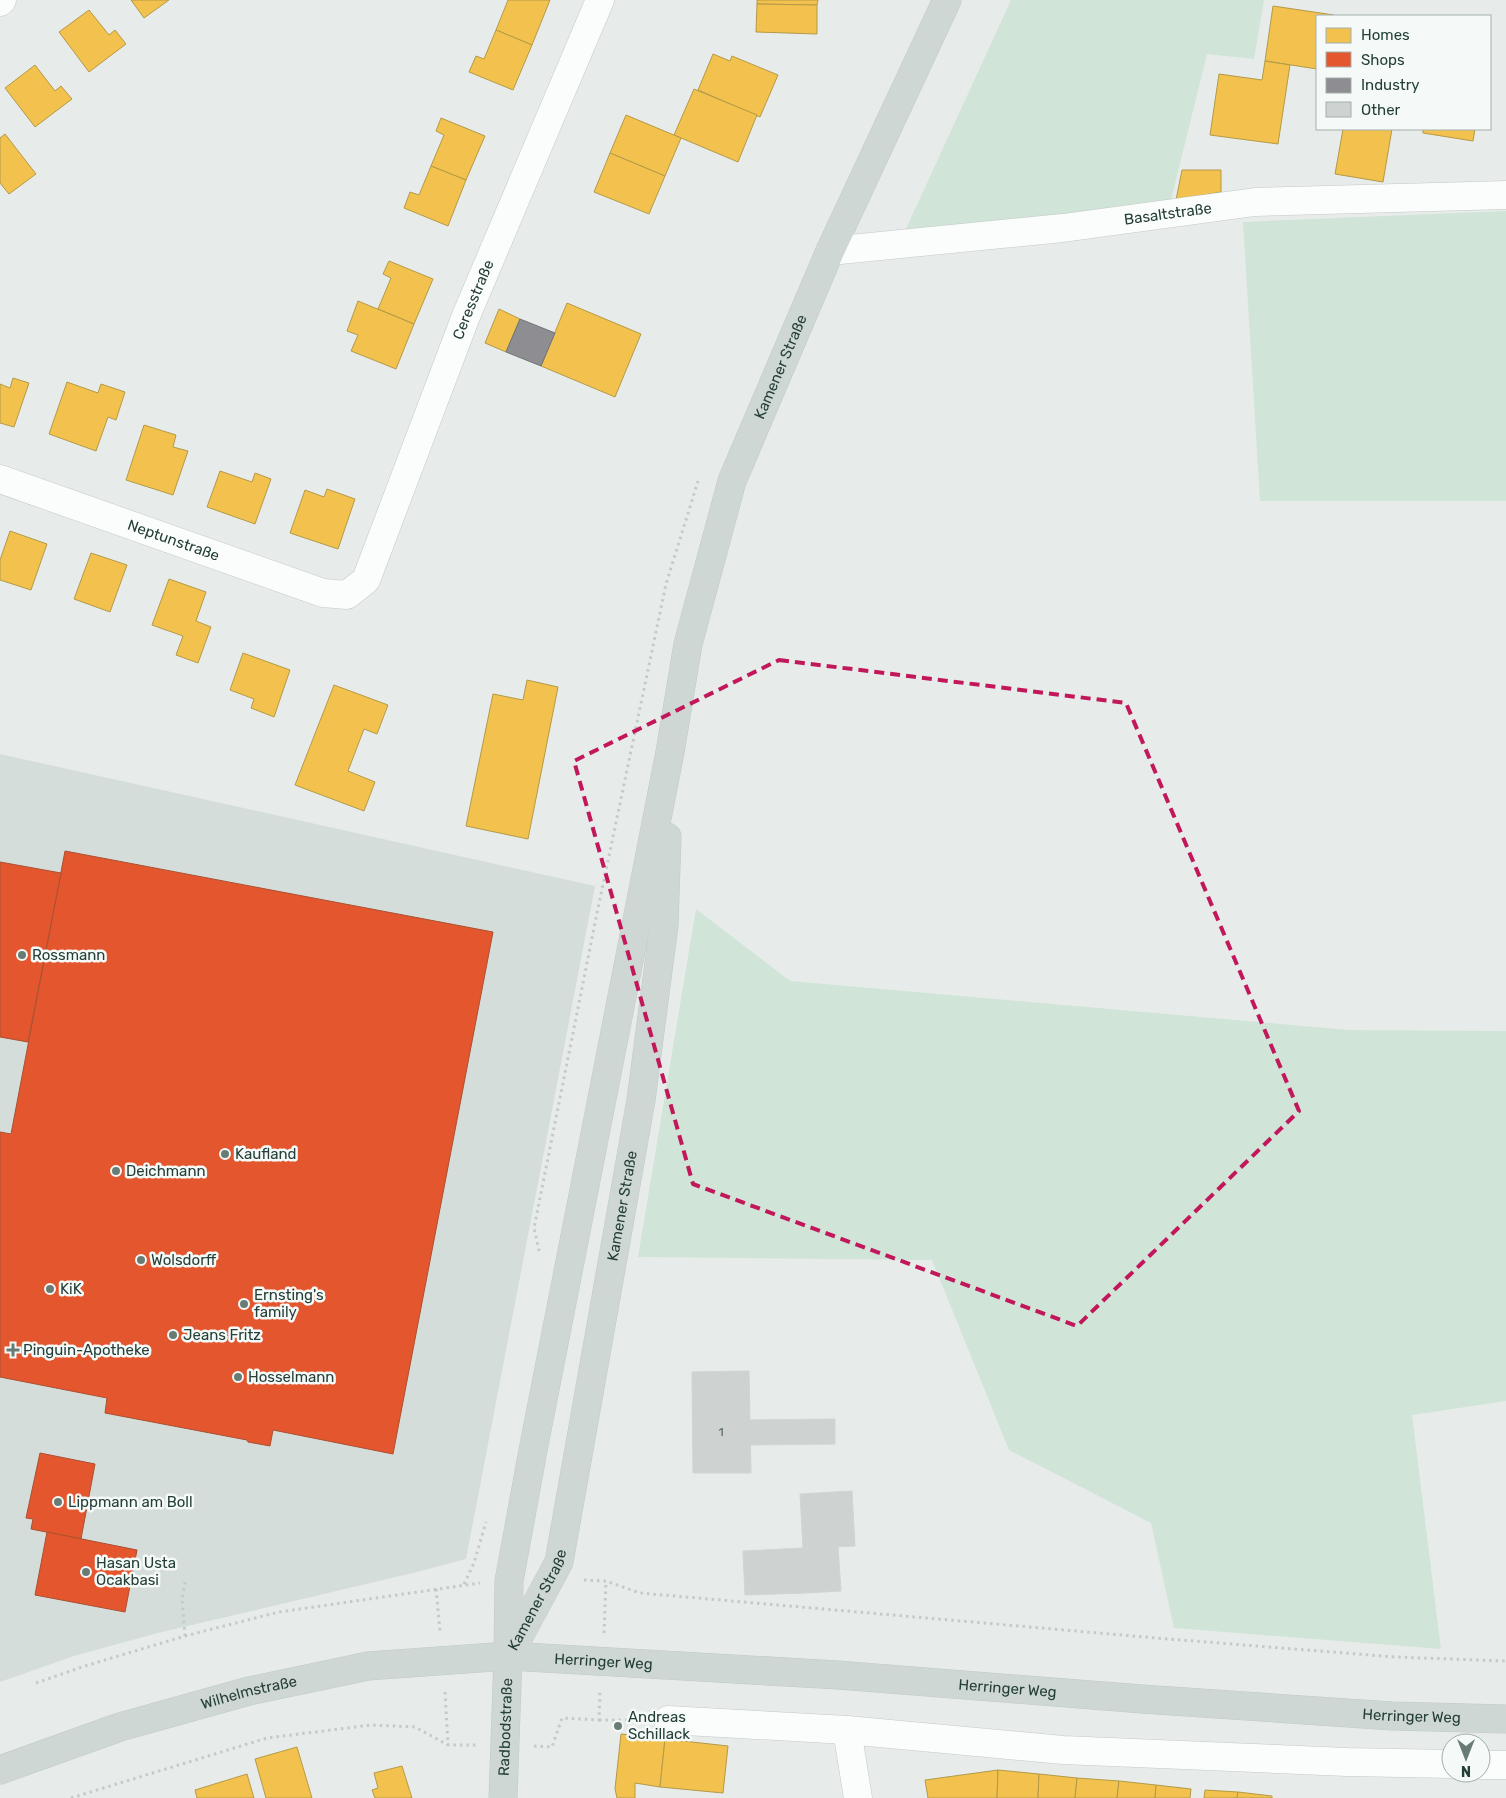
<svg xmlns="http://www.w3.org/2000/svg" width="1506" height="1798" font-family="Rubik,sans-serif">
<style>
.built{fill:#d5ddda}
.green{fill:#d0e4d7}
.homes{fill:#f2c14e;stroke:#b49a47}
.shops{fill:#e4572e;stroke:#aa5031}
.industry{fill:#8d8d92;stroke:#6e7677}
.building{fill:#ced3d1;stroke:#cfd5d3}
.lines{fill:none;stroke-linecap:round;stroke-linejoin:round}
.minor-casing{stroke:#c4c9c7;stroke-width:29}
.major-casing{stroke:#c2cac8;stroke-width:29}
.path{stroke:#c3cbc8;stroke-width:3;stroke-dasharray:2.5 4;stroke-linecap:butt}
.minor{stroke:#fbfcfc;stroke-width:28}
.major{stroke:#ced7d4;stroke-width:28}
.marked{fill:none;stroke:#c2185b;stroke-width:4;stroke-dasharray:10 6;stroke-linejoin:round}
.poi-dot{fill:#687c76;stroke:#f5faf8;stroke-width:2}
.labels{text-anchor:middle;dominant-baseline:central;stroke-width:5;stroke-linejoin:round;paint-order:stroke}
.number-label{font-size:12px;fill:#4f655f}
.street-label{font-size:15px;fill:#243f38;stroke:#f5faf8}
.poi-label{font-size:15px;fill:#243f38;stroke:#f5faf8;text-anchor:start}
</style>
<rect width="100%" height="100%" fill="#e7ecea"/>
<polygon class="built" points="0,754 595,886 466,1559 417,1572 158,1633 74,1656 0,1682"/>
<g class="green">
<polygon points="1011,0 1264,0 1254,59 1207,54 1170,204 905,231"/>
<polygon points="1506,211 1506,501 1260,501 1243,222"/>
<polygon points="696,909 790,981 1349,1030 1506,1031 1506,1401 1412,1415 1441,1649 1174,1628 1151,1523 1009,1450 932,1260 638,1257"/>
</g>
<g class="homes">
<polygon points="131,0 169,0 144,18"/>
<polygon points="508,0 550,0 532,45 496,30"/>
<polygon points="757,0 818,0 817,5 757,4"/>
<polygon points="757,4 817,5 817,34 756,32"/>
<polygon points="1273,6 1334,15 1334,16 1317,16 1317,69 1265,61"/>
<polygon points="89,10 109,35 115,30 126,44 89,72 59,32"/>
<polygon points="496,30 532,45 513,90 469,72 476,56 484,59"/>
<polygon points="713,54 730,61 732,56 778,75 760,117 698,90"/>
<polygon points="1265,61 1290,65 1278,144 1210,135 1219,74 1262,80"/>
<polygon points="35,65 55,91 61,86 72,99 35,127 5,88"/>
<polygon points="694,89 757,115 738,162 674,135"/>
<polygon points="626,115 681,138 665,176 610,153"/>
<polygon points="441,118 485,136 466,180 431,166 444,135 436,131"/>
<polygon points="1343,129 1392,129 1383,182 1335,174"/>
<polygon points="1423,129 1475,129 1473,141 1423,133"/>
<polygon points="5,134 36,174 9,194 0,183 0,138"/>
<polygon points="610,153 665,176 649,214 594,192"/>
<polygon points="431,166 466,180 448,226 404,208 410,192 419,195"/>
<polygon points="1182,170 1221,170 1221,192 1176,200"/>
<polygon points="389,261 433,279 414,324 378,309 391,278 383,274"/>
<polygon points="358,301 414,324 396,369 351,351 358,335 347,331"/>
<polygon points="567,303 641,334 615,397 541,366"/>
<polygon points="499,309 520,319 506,352 485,343"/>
<polygon points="13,378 29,383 14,427 0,423 0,384 10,388"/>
<polygon points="67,382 98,393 101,384 125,392 116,420 108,417 96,451 49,434"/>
<polygon points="144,425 176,435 173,447 188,451 173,495 126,480"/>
<polygon points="220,471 252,482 255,473 271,479 255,524 207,507"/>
<polygon points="327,489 355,499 338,549 290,533 305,490 324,497"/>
<polygon points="10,531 47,544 31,590 0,580 0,560"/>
<polygon points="91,553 127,565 110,612 74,599"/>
<polygon points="169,579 206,592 196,621 211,627 198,663 176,655 183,636 152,625"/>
<polygon points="243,653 290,670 274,717 251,708 254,699 230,690"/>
<polygon points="527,680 558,687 528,839 466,826 493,694 523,700"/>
<polygon points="334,685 388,705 377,734 364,729 348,771 375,782 364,811 295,785"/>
<polygon points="621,1734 665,1739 660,1787 635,1783 635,1798 617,1798 615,1789"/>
<polygon points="665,1739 728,1746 723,1793 660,1787"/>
<polygon points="297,1747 312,1798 266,1798 255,1759"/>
<polygon points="402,1766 412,1798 375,1798 372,1790 378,1788 374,1773"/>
<polygon points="998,1770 997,1798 928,1798 925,1780"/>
<polygon points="998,1770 1039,1774 1038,1798 997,1798"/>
<polygon points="247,1774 254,1798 197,1798 195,1790"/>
<polygon points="1039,1774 1077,1778 1075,1798 1038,1798"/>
<polygon points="1077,1778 1119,1781 1117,1798 1075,1798"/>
<polygon points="1119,1781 1156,1785 1155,1798 1117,1798"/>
<polygon points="1156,1785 1191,1789 1190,1798 1155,1798"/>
<polygon points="1205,1790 1238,1792 1237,1798 1204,1798"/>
<polygon points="1238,1792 1272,1796 1272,1798 1237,1798"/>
</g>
<g class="shops">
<polygon points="65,851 493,932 393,1454 273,1430 270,1446 248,1442 247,1440 105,1413 107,1398 0,1377 0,1132 11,1134"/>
<polygon points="0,862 61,873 28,1042 0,1037"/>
<polygon points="40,1453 95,1464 81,1539 31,1529 33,1519 26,1518"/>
<polygon points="47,1532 137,1550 125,1612 35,1595"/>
</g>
<polygon class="industry" points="520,319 555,333 541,366 506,352"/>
<g class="building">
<polygon points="749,1371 751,1473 693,1473 692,1372"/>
<polygon points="835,1419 835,1444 750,1445 750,1420"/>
<polygon points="852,1491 855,1546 803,1548 800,1494"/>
<polygon points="838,1547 841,1591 805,1593 803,1548"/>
<polygon points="803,1548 805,1593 745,1595 743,1551"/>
</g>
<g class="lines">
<g class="minor-casing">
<g id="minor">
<polyline points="0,2 2,0"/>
<path id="s1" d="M 830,251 L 1063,228 L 1255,202 L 1506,195"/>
<path id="s2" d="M 0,479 L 323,593 L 347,595 L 366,580 L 466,316 L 600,0"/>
<polyline points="668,1720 847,1730 1063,1750 1347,1762 1451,1764"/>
<polyline points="847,1730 858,1798"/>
<polyline points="1481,1765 1506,1765"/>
</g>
</g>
<g class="major-casing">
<g id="major">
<path id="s3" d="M 510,1653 L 559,1562 L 641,1100 L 664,925 L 667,837"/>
<path id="s4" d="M 0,1770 L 120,1727 L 249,1691 L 368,1666 L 508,1656 L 838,1675 L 1142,1699 L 1392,1716 L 1506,1719"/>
<path id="s5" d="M 503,1798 L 508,1656 L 509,1581 L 534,1445 L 670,752 L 688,644 L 732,481 L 830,251 L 947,0"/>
</g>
</g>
<g class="path">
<polyline points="539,1251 534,1228 596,918 666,584 698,481"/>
<polyline points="584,1580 606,1581 640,1593 1156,1638 1395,1657 1506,1661"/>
<polyline points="464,1584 474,1563 486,1522"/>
<polyline points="436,1589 440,1631"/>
<polyline points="604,1633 606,1581"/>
<polyline points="185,1636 182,1598 186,1578"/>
<polyline points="36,1683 85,1666 185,1636 279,1612 480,1583"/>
<polyline points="445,1692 448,1745 476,1745"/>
<polyline points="599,1720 638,1720"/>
<polyline points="534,1746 552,1747 562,1718 599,1720 600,1691"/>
<polyline points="71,1798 267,1738 371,1725 415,1727 448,1745"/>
</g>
<use href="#minor" class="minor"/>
<use href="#major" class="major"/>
</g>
<path class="marked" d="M 779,660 L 1126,703 L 1299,1111 L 1077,1326 L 693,1184 L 574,761 Z"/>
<g class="poi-dot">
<circle cx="22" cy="955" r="5"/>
<circle cx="225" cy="1154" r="5"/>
<circle cx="116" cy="1171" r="5"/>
<circle cx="141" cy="1260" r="5"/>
<circle cx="50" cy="1289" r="5"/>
<circle cx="244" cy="1304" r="5"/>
<circle cx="173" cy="1335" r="5"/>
<path d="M10.5 1342.5h5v5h5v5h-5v5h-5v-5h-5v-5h5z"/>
<circle cx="238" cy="1377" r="5"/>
<circle cx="58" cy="1502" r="5"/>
<circle cx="86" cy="1572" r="5"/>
<circle cx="618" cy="1726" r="5"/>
</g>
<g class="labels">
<g class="number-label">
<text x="721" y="1432">1</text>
</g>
<g class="street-label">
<text stroke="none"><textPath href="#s1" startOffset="340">Basaltstraße</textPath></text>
<text stroke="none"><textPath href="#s2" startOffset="691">Ceresstraße</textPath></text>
<text stroke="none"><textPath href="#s5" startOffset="1464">Kamener Straße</textPath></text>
<text stroke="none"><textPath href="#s2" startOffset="184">Neptunstraße</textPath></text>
<text stroke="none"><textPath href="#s3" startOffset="465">Kamener Straße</textPath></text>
<text stroke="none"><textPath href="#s3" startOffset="60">Kamener Straße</textPath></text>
<text stroke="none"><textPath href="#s4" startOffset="619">Herringer Weg</textPath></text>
<text stroke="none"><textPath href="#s4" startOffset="1024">Herringer Weg</textPath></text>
<text stroke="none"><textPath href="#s4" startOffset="261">Wilhelmstraße</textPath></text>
<text stroke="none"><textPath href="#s4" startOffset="1429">Herringer Weg</textPath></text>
<text stroke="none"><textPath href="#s5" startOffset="71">Radbodstraße</textPath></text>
</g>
<g class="poi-label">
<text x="32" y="955">Rossmann</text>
<text x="235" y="1154">Kaufland</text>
<text x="126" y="1171">Deichmann</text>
<text x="151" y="1260">Wolsdorff</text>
<text x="60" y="1289">KiK</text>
<text x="254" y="1295">Ernsting's<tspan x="254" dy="17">family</tspan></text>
<text x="183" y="1335">Jeans Fritz</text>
<text x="23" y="1350">Pinguin-Apotheke</text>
<text x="248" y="1377">Hosselmann</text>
<text x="68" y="1502">Lippmann am Boll</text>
<text x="96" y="1563">Hasan Usta<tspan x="96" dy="17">Ocakbasi</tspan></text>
<text x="628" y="1717">Andreas<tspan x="628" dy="17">Schillack</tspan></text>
</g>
</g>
<rect x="1316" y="15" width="175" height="115" fill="#f5faf8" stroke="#a1afab"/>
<rect x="1326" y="28" width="25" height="15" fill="#f2c14e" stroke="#a1afab"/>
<text x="1361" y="40" font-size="15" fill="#243f38">Homes</text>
<rect x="1326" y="52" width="25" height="15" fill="#e4572e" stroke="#a1afab"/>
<text x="1361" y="65" font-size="15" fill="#243f38">Shops</text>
<rect x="1326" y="78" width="25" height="15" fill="#8d8d92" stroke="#a1afab"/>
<text x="1361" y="90" font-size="15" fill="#243f38">Industry</text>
<rect x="1326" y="102" width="25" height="15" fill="#ced3d1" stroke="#a1afab"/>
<text x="1361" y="115" font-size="15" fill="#243f38">Other</text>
<g transform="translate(1466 1758) rotate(180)"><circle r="24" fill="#f5faf8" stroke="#a1afab"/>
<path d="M0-4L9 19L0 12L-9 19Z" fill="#687c76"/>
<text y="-8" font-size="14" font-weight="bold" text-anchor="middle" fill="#243f38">N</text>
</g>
</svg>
